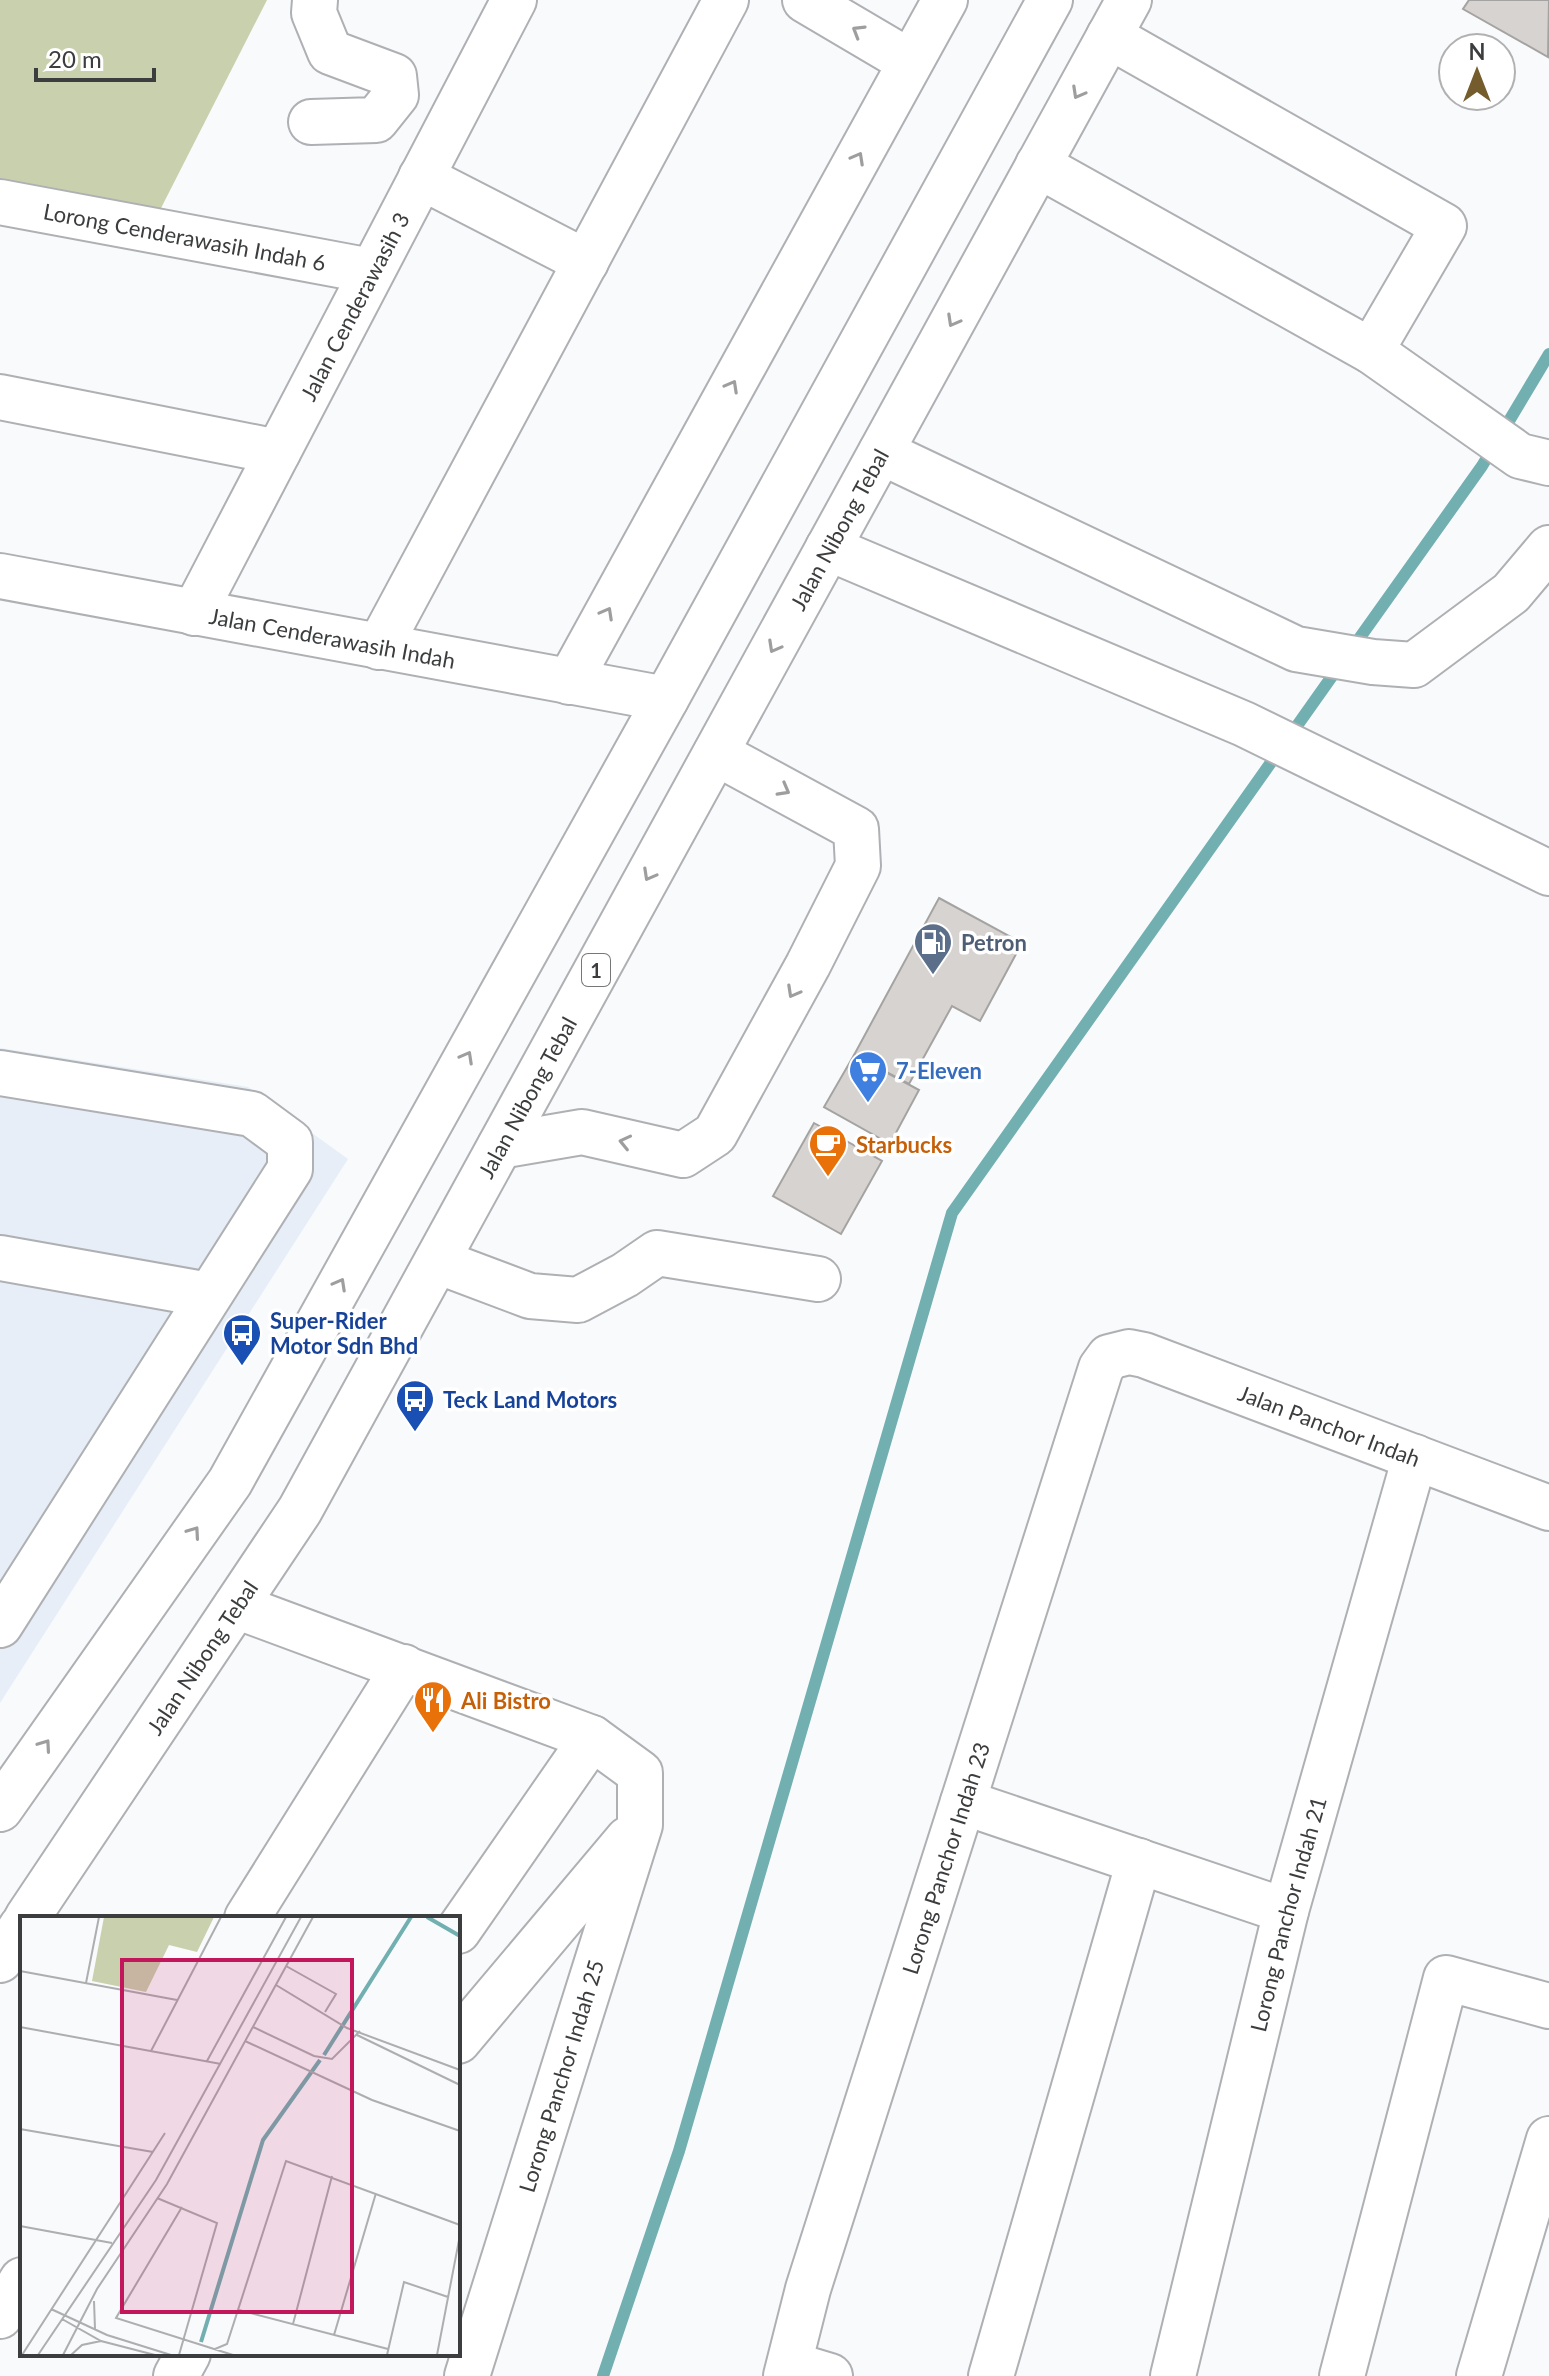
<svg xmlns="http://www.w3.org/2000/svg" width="1549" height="2376" font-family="Lato,sans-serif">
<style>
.built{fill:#e7eef7}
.green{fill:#c9d0ad}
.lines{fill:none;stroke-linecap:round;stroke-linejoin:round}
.stream{stroke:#72afb0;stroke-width:12}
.building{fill:#d6d3d1;stroke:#a5a3a1;stroke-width:2}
.minor-casing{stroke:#aeb0b3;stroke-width:48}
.highway-casing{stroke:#aeb0b3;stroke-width:48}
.minor{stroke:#fff;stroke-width:44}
.highway{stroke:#fff;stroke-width:44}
.oneway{stroke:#9e9e9e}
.labels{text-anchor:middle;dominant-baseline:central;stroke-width:7;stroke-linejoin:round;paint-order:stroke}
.shield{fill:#fff;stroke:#767778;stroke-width:2}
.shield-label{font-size:20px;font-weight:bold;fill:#3c3d3e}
.street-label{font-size:22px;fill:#3c3d3e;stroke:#fff}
.service-label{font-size:22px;font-weight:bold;fill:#4e5e75;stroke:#fff;text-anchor:start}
.shop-label{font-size:22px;font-weight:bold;fill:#366cbe;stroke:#fff;text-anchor:start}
.food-label{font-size:22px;font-weight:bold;fill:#c56008;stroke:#fff;text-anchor:start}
.transit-label{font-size:22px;font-weight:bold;fill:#164399;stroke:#fff;text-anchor:start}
.inset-river{fill:none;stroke:#72afb0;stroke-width:4}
.inset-road{fill:none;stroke:#adaeb0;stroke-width:2}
.view{fill:#c2185b;fill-opacity:0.15;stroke:#c2185b;stroke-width:4}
.inset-edge{fill:none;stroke:#3c3d3e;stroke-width:4}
</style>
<rect width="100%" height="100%" fill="#f8fafc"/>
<polygon class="built" points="0,1048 248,1087 348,1159 0,1703"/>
<polygon class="green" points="0,0 267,0 159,212 0,181"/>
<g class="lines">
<g class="stream">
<polyline points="1351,650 1482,466 1549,354"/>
<polyline points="603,2376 679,2151 952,1213 1340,665"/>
</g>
</g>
<g class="building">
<polygon points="1469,0 1549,0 1548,57 1463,9"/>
<polygon points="939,898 1022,943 980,1021 952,1006 909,1084 854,1055"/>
<polygon points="854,1055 919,1090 890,1144 824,1107"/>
<polygon points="814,1123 882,1161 841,1234 773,1196"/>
</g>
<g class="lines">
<g class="minor-casing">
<g id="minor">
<polyline points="805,0 910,62"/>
<polyline points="1109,36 1444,226 1371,351"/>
<polyline points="311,122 376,120 396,95 394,76 330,52 314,13 315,0"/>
<polyline points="1038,165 1371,351 1520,456 1549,463"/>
<polyline points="421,177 586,262"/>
<path id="s1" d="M 0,202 L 371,271"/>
<polyline points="0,397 278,452"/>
<polyline points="881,452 1296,649 1373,662 1414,665 1511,593 1549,548"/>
<polyline points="828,548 1244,724 1549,873"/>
<path id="s2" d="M 0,576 L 666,699"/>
<path id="s3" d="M 194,613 L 514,0"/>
<polyline points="379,647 726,0"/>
<polyline points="569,682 945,0"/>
<polyline points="0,1073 252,1114 290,1142 290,1169 0,1625"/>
<polyline points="500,1146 582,1132 683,1155 715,1134 808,965 858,866 856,829 716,753"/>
<polyline points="0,1258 209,1295"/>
<polyline points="437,1261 530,1296 578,1300 625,1275 657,1253 818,1279"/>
<polyline points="236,1606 592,1738 640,1773 640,1825 467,2376"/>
<polyline points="963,1802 1286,1911"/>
<polyline points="247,1918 404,1667"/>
<polyline points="458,1931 592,1738"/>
<polyline points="458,2041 628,1839"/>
<polyline points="0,2316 22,2280"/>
<polyline points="790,2364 830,2376"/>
<polyline points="176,2376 188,2354"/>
<path id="s4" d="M 786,2376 L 808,2289 L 1101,1368 L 1109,1357 L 1129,1352 L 1144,1355 L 1549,1508"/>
<polyline points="991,2376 1139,1861"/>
<path id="s5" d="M 1173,2376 L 1286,1911 L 1415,1457"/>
<polyline points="1342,2376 1446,1978 1549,2006"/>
<polyline points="1479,2376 1549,2139"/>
</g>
</g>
<g class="highway-casing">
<g id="highway">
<polyline points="0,1809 230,1482 666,699 1050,0"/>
<path id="s6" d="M 27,1918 L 300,1510 L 1129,0"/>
<polyline points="0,1960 22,1926"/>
</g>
</g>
<use href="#minor" class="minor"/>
<use href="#highway" class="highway"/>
</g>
<defs><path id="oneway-chevron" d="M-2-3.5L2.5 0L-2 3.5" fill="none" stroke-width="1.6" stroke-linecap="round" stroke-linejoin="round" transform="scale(2)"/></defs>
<g class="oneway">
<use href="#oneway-chevron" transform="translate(858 31) rotate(-149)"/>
<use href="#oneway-chevron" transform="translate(1078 93) rotate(119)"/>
<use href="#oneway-chevron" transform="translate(858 158) rotate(-61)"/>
<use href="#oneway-chevron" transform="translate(953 321) rotate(119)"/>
<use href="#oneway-chevron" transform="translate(732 386) rotate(-61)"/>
<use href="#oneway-chevron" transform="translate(607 613) rotate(-61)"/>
<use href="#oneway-chevron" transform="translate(774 647) rotate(119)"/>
<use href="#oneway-chevron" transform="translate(784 790) rotate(29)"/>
<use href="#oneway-chevron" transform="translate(649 875) rotate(119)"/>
<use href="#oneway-chevron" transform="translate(793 992) rotate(119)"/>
<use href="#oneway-chevron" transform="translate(467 1057) rotate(-61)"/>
<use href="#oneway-chevron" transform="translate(625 1142) rotate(-167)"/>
<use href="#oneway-chevron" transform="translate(340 1284) rotate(-61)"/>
<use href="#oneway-chevron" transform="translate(194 1532) rotate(-55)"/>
<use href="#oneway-chevron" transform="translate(45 1745) rotate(-55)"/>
</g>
<defs>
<g id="fuel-pin" transform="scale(2)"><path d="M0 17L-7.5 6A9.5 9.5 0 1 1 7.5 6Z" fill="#5c6f8a" stroke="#fff"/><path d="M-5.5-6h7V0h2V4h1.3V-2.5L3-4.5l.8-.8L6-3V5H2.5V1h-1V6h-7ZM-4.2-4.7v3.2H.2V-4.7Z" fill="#fff"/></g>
<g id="supermarket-pin" transform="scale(2)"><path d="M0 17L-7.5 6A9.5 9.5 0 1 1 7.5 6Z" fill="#3f7fe0" stroke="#fff"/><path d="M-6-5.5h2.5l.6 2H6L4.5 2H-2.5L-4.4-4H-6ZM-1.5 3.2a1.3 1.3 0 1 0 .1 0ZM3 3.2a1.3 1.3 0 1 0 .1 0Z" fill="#fff"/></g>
<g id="cafe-pin" transform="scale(2)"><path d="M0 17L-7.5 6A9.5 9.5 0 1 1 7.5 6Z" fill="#e8710a" stroke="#fff"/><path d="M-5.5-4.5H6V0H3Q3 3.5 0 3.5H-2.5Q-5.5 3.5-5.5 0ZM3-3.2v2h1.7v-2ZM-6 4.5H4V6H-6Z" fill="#fff"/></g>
<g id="bus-pin" transform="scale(2)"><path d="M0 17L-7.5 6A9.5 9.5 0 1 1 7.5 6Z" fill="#1a4fb4" stroke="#fff"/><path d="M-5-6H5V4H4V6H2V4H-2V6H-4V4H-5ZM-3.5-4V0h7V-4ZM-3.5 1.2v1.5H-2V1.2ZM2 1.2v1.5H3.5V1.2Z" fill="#fff"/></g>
<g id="restaurant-pin" transform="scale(2)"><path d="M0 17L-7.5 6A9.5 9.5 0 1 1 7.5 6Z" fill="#e8710a" stroke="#fff"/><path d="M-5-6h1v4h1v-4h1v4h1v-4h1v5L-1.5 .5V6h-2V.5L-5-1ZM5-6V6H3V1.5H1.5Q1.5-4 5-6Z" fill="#fff"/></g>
</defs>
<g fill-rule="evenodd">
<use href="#fuel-pin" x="933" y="942"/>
<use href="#supermarket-pin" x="868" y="1070"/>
<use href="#cafe-pin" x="828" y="1144"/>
<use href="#bus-pin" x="242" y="1333"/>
<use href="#bus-pin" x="415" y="1399"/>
<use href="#restaurant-pin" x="433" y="1700"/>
</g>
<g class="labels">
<rect class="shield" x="582" y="954" width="28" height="32" rx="6"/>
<g class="shield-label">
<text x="596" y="970">1</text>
</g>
<g class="street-label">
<text stroke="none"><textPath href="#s1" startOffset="188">Lorong Cenderawasih Indah 6</textPath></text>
<text stroke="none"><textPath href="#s3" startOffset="346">Jalan Cenderawasih 3</textPath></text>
<text stroke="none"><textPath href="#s6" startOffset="1610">Jalan Nibong Tebal</textPath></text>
<text stroke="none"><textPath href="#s2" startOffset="338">Jalan Cenderawasih Indah</textPath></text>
<text stroke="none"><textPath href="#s6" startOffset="962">Jalan Nibong Tebal</textPath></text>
<text stroke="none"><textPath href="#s4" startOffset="1304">Jalan Panchor Indah</textPath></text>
<text stroke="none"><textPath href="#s6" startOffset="314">Jalan Nibong Tebal</textPath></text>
<text stroke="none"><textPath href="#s4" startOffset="542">Lorong Panchor Indah 23</textPath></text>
<text stroke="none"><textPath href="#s5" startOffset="476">Lorong Panchor Indah 21</textPath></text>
<text transform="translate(561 2076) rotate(-73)">Lorong Panchor Indah 25</text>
</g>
<g class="service-label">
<text x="961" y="942">Petron</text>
</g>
<g class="shop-label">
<text x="896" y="1070">7-Eleven</text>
</g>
<g class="food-label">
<text x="856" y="1144">Starbucks</text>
<text x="461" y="1700">Ali Bistro</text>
</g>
<g class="transit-label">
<text x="270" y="1320">Super-Rider<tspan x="270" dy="25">Motor Sdn Bhd</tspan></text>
<text x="443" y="1399">Teck Land Motors</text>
</g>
</g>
<g transform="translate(20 1916)">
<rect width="440" height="440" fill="#f8fafc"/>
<path d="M 84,1 L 194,1 L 177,36 L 149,29 L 126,76 L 72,65 Z" fill="#c9d0ad"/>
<path class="inset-river" d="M 407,1 L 440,20M 304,139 L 391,1M 181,426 L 243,224 L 300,144"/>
<path class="inset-road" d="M 266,50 L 316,78 L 305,96M 0,55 L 157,84M 66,67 L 79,1M 256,69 L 327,112 L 440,154M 0,111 L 201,148M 233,111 L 294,140 L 312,143 L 340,115M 337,119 L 440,169M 225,125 L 352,184 L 440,215M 131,135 L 201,1M 187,145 L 266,1M 0,213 L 133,236M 137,282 L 197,307 L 159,439M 162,291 L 96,402 L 213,439M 0,310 L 92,327M 74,385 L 75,413M 31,393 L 87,419 L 151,439M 219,394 L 368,433M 42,403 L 81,425 L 135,439M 273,408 L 312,260M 314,419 L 356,277M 195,433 L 207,428 L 266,245 L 440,309M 2,439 L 145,217M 18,439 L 136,264 L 281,1M 43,439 L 77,373 L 147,268 L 293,1M 51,439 L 62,429 L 81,425M 367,439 L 384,366 L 428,381M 417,439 L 440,319"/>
<path class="view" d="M 102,44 L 332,44 L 332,396 L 102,396 Z"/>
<rect width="440" height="440" class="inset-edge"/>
</g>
<g transform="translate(1477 72)"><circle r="38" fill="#ffffff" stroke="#b1b1b2" stroke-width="2"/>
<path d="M0-6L14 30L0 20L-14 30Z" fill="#745c2d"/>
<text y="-12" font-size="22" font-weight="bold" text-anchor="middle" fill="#3c3d3e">N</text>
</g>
<path d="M36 68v12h118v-12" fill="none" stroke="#3c3d3e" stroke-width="4"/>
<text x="48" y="68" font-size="24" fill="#3c3d3e" stroke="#ffffff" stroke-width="6" paint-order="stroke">20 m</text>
</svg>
